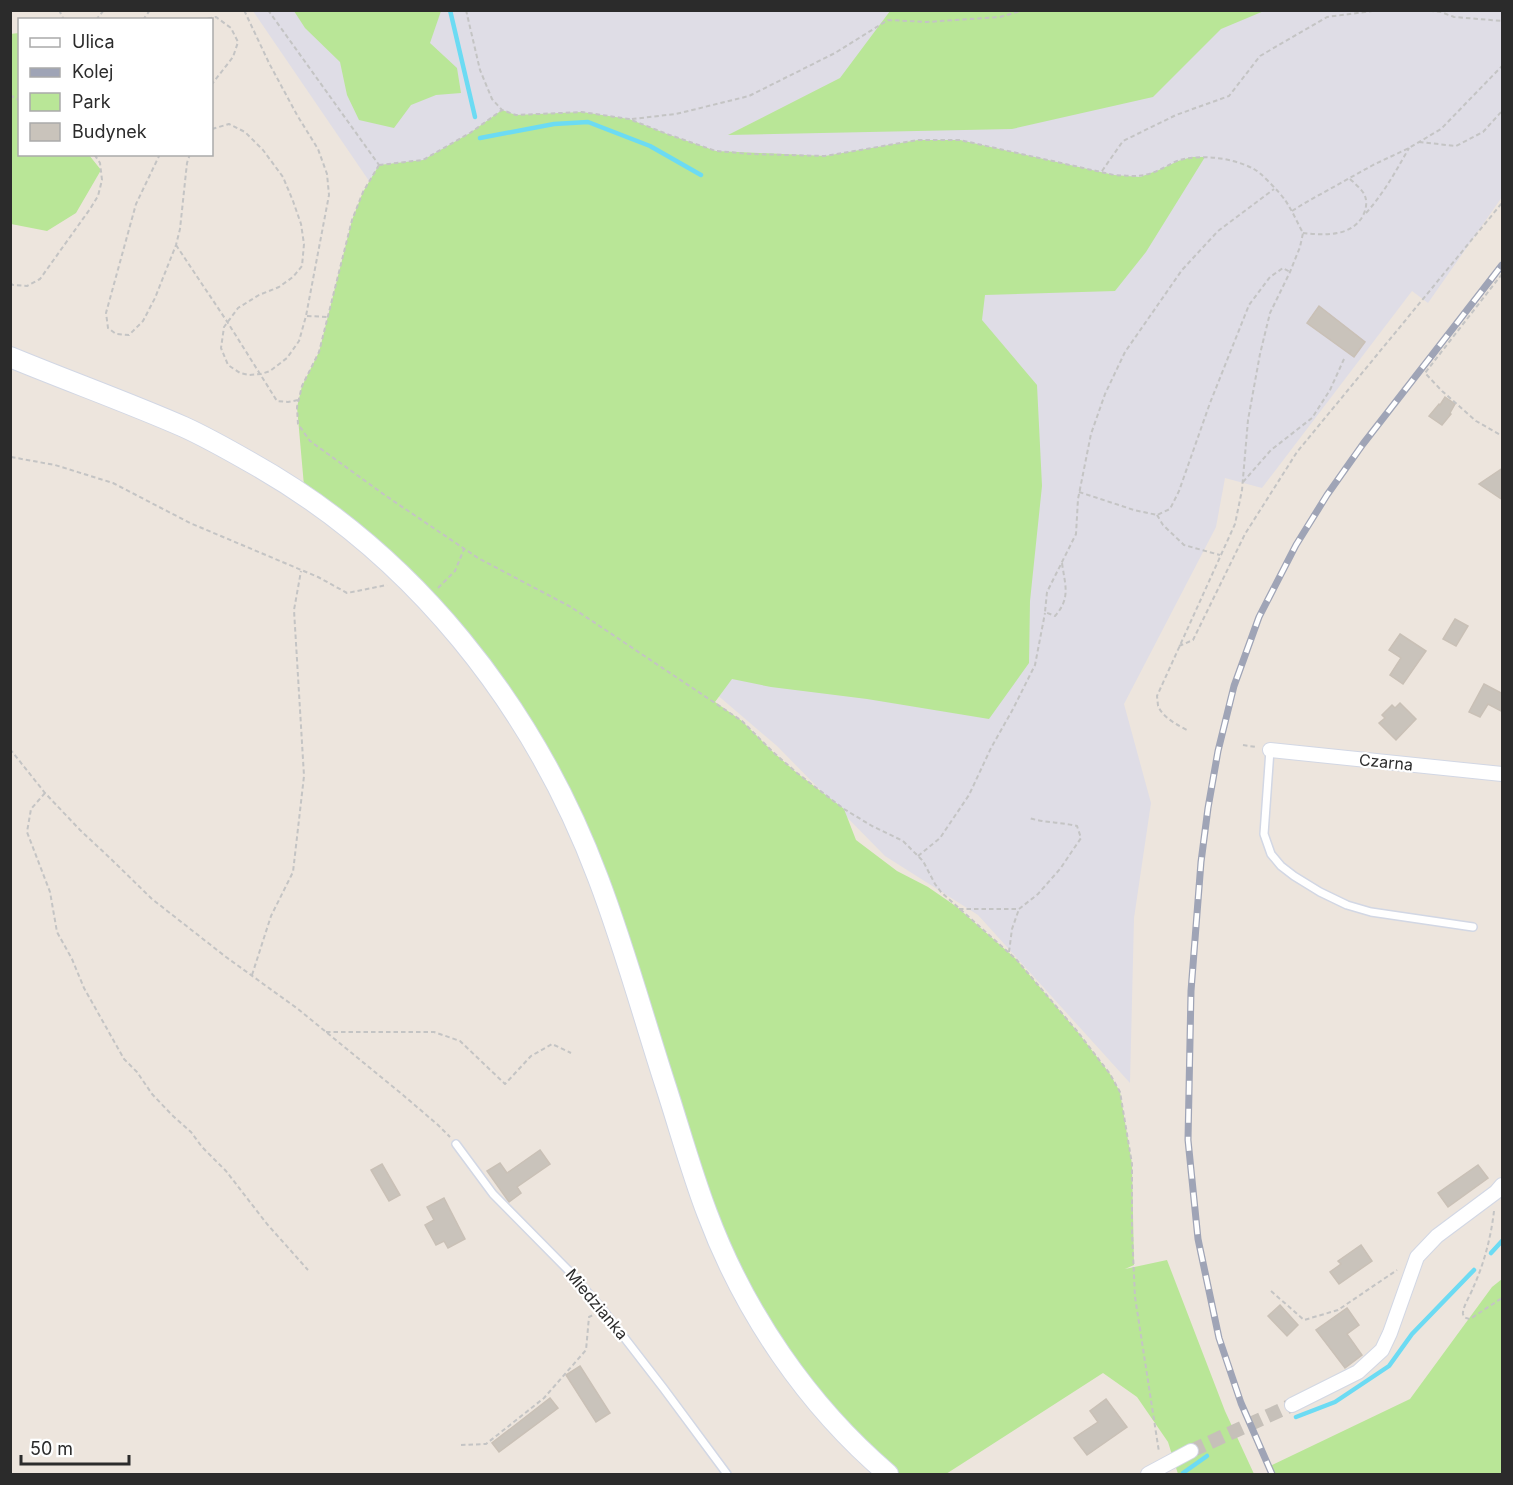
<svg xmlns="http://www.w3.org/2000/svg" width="1513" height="1485" font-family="Inter,sans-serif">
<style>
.industrial{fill:#dfdde6}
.green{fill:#b9e697}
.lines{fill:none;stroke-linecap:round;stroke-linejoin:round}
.stream{stroke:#6cdbf3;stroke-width:4.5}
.building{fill:#c9c3bb;stroke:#c9c0b6;stroke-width:1.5}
.minor-tunnel{stroke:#c6c0b9;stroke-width:14;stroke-dasharray:14 7;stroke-linecap:butt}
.service-casing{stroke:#d2d7e4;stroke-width:10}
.minor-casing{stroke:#d2d7e4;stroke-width:16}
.secondary-casing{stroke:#d2d7e4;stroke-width:22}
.path{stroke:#c4c4c4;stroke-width:2;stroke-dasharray:4.5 3;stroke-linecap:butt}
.service{stroke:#fff;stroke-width:7}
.minor{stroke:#fff;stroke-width:14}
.secondary{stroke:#fff;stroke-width:20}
.rail-casing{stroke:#9fa4b6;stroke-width:7}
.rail{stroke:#fff;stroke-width:4.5;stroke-dasharray:14;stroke-linecap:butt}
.labels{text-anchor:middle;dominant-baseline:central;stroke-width:4.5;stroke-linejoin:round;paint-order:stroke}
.street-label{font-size:16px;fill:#2b2b2b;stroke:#fff}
</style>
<rect width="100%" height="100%" fill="#ede5dd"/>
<polygon class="industrial" points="253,11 1502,11 1502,197 1428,303 1412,291 1262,488 1225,478 1216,527 1124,704 1151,803 1134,918 1130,1083 978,915 885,856 777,746 722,699 669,656 380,197"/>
<g class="green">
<polygon points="294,11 441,11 430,43 457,68 461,93 436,95 411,105 394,128 359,120 347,95 340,62 305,28"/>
<polygon points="890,11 890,10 1264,11 1221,29 1153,97 1012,129 728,135 840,78"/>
<polygon points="19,33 20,154 89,155 101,170 76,213 47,231 11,224 10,34"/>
<polygon points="502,110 516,115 582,112 629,119 667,134 716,151 825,156 918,140 960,140 1114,175 1140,177 1159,170 1178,161 1192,157 1205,157 1146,252 1115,291 985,295 982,320 1037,385 1042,486 1030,601 1029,663 989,719 867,699 771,687 732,679 715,702 742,721 773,752 797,773 844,809 856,840 897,871 928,887 957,907 1016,959 1077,1031 1110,1074 1120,1092 1132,1164 1134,1265 1125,1269 1167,1260 1225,1411 1254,1474 1178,1474 1168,1442 1137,1397 1103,1373 946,1474 888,1474 860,1448 737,1282 598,875 476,657 305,497 297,407 302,386 319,352 352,220 363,192 379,165 423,160 470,133"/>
<polygon points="1502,1279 1502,1474 1272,1474 1268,1467 1410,1399 1492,1287"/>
</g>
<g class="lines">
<g class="stream">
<polyline points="450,10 475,117"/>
<polyline points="480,138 554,124 588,122 650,146 701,175"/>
<polyline points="1491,1253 1502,1241"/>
<polyline points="1296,1417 1335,1402 1389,1366 1412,1334 1474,1270"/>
<polyline points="1183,1474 1183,1473 1207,1456"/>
</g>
</g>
<g class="building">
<polygon points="1319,306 1365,342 1354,357 1307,323"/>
<polygon points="1445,397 1455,404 1450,413 1451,414 1442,425 1429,416 1439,404 1440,405"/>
<polygon points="1503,468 1503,500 1479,484"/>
<polygon points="1455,619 1468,626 1456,646 1443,639"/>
<polygon points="1400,634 1426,651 1403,684 1390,675 1401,658 1389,650"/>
<polygon points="1484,684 1503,694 1503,712 1488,704 1480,717 1469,712"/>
<polygon points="1400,703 1416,719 1396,740 1379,723 1385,718 1382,715 1392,705 1395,708"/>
<polygon points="540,1150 550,1164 517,1187 521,1193 509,1202 487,1171 500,1163 507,1173"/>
<polygon points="382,1164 400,1195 389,1201 371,1170"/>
<polygon points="1478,1165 1488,1178 1448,1207 1438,1193"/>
<polygon points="444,1198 465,1239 448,1248 444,1241 436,1245 425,1225 434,1220 427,1207"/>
<polygon points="1361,1245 1372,1261 1339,1284 1330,1272 1341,1264 1338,1261"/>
<polygon points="1280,1305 1298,1325 1287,1336 1268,1316"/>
<polygon points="1347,1308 1359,1325 1347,1334 1362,1355 1345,1368 1316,1330"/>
<polygon points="580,1366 610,1413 596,1422 566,1375"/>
<polygon points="550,1398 558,1408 499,1452 492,1443"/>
<polygon points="1106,1399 1127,1427 1087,1455 1074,1438 1098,1422 1090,1411"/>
</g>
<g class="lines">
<polyline class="minor-tunnel" points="1191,1451 1292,1405"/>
<g class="service-casing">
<g id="service">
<polyline points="1270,750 1264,834 1271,854 1281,866 1294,876 1320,892 1347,905 1371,912 1473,927"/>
<polyline points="456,1144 493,1194 570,1272 603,1310 664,1389 727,1474"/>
</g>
</g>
<g class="minor-casing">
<g id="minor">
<polyline points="1270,750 1502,774"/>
<polyline points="1292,1405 1358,1372 1382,1350 1390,1333 1417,1257 1437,1236 1496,1192 1502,1185"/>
<polyline points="1148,1474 1191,1451"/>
</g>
</g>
<g class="secondary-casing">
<path id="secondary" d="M 10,357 C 68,381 127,402 184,427 C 206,437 229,450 250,462 C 413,553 533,705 598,878 C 624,946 643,1016 665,1084 C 679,1127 691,1171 707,1213 C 744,1312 807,1405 888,1474"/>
</g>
<g class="path">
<polyline points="59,10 64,20"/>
<polyline points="268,10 379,165"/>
<path d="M 466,10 L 480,70 L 492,99 L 502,110 L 516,115 L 582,112 L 629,119 L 667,134 L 716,151 L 751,154 L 825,156 L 918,140 L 960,140 L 1114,175 C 1133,176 1142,178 1159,170 C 1166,167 1173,162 1180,160 C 1202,154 1232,158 1252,168 C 1260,171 1280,193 1285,200 C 1292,210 1297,222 1303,233 L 1300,247 L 1290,272 L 1270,313 L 1260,354 L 1248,420 L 1242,490 L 1235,524 L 1157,696 C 1157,696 1158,705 1158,706 C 1163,718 1179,726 1189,731"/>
<polyline points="1422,10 1441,12 1454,17 1502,21"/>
<polyline points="96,20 104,10"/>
<polyline points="143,20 150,10"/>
<polyline points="200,20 216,17 231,28 238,42 233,57 212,84"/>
<polyline points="10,95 20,101"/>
<polyline points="632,119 676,114 749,96 835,53 888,20 927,22 1000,17 1024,10"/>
<polyline points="212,129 229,124 245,132 263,150 283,177 293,201 301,224 304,244 302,266 293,277 279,287 259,295 238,308 224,327 221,348 228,365 240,373 249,375 261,374 270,371 287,358 299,341 306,316 329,195 327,174 318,149 297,115 269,63 244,10"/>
<polyline points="1419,142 1456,146 1483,132 1502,111"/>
<polyline points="160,154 136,204 106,313 108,328 116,334 129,335 143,321 155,298 176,245 180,229 187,163 190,154"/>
<polyline points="379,165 363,192 352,220 319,352 302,386 297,407 298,424 310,441 386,496 478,558 571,607 742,721 773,752 797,773 844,809 872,826 903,841 923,861 935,884 941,892 1016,959 1077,1031 1110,1074 1120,1092 1132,1164 1132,1232 1135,1297 1159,1452"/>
<polyline points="379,165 423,160 470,133 502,110"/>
<polyline points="1102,171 1123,141 1176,115 1229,96 1260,56 1327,17 1380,10"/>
<polyline points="1292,211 1303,204 1373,165 1409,148 1441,129 1502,66"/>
<path d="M 1366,213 C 1384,193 1396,171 1409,148"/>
<path d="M 1303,233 C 1323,235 1348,237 1361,219 C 1365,213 1368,204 1365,196 C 1363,190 1354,183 1349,178"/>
<polyline points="176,245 228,323 277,401 288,402 298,400"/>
<polyline points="1502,274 1425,373 1442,391 1476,421 1502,436"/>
<polyline points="10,283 13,285 27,286 40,279 90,209 98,196 102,180 100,163 94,154"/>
<polyline points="307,316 328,317"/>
<polyline points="11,457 55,465 113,483 190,523 318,577 347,593 387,585"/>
<polyline points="1243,482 1271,450 1312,418 1330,390 1344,359"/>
<polyline points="1079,492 1134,510 1157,515 1170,509 1179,491 1210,403 1249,305 1270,277 1283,268 1290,272"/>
<polyline points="1157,515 1163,525 1184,545 1220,555"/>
<path d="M 1062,563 C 1065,585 1071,598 1055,616 L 1045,612 L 1047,592 L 1076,534 L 1078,499 L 1091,434 L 1105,394 L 1125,352 L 1182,270 L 1218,231 L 1274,189"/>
<polyline points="438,588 455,571 464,549"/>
<polyline points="1179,646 1193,640 1245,534 1297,452 1502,203"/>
<polyline points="1243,745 1256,747"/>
<polyline points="10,749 45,793 80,830 111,859 152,899 226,957 298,1009 403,1095 438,1125 450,1137"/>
<polyline points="45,793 31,809 27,832 50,892 57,932 72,959 84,988 124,1059 137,1072 152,1094 172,1115 191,1132 202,1147 226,1171 267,1224 308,1270"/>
<polyline points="918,856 940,838 969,795 991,748 1013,709 1035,665 1045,613"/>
<path d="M 959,909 L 1019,909 L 1038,894 L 1060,869 L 1081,838 L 1077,826 C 1061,822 1045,823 1029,818"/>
<polyline points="1009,952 1012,929 1019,909"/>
<polyline points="252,975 271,916 293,872 304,776 294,610 301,571"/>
<polyline points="326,1032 434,1032 460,1041 505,1084 531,1056 552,1044 571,1053"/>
<path d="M 1494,1211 C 1491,1237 1484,1264 1473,1288 C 1471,1294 1462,1308 1463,1314 C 1464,1318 1466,1318 1470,1319 L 1502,1298"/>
<polyline points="1271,1291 1304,1320 1338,1310 1397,1270"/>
<polyline points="461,1445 486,1444 544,1398 586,1350 589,1317 593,1315"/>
</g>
<use href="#service" class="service"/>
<use href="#minor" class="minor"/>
<use href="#secondary" class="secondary"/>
<g class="rail-casing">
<polyline id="rail" points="1272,1474 1241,1403 1219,1338 1198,1239 1188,1140 1191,991 1201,862 1208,808 1218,751 1234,686 1259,617 1296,545 1327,495 1363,444 1502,265"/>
</g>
<use href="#rail" class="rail"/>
</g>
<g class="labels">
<g class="street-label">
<text transform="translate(1386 762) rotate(6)">Czarna</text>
<text transform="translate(597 1304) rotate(50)">Miedzianka</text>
</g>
</g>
<rect width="1513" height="1485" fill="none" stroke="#2b2b2b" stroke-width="24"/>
<rect x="18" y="18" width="195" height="138" fill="#ffffff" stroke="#aaaaaa" stroke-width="1.5"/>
<rect x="30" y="38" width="30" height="9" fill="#ffffff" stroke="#aaaaaa" stroke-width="1.5"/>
<text x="72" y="48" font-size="18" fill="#2b2b2b">Ulica</text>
<rect x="30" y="68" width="30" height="9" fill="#9fa4b6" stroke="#aaaaaa" stroke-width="1.5"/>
<text x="72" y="78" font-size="18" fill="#2b2b2b">Kolej</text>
<rect x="30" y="93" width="30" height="18" fill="#b9e697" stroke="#aaaaaa" stroke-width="1.5"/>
<text x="72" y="108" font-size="18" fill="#2b2b2b">Park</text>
<rect x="30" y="123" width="30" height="18" fill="#c9c3bb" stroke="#aaaaaa" stroke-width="1.5"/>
<text x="72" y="138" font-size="18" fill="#2b2b2b">Budynek</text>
<path d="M21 1455v9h108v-9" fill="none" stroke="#2b2b2b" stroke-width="3"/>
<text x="30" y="1455" font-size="18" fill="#2b2b2b" stroke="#ffffff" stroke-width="4.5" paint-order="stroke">50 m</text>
</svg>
